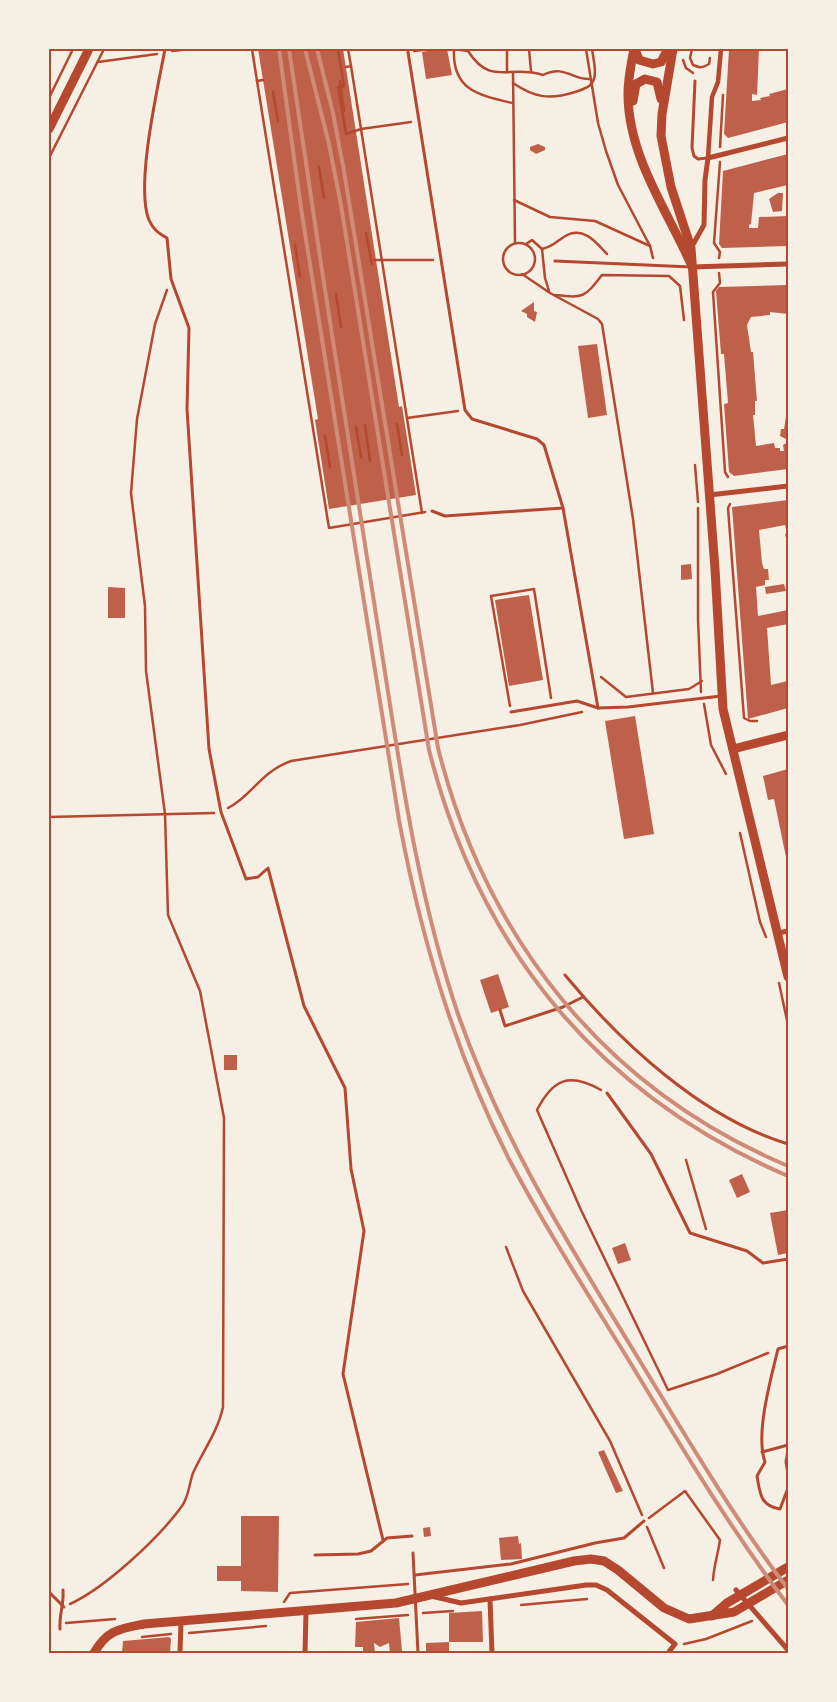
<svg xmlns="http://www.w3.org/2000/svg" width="837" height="1702" font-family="'Public Sans',sans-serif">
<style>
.building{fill:#bf614a}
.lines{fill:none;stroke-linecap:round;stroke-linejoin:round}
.path{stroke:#b5482f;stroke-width:2.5}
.service{stroke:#b5482f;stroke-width:3}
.pedestrian{stroke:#b5482f;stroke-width:4.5}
.minor{stroke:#b5482f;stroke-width:5}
.secondary{stroke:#b5482f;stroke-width:9}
.rail{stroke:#cf8b77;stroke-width:4}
.neatline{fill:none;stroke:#b5482f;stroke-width:2}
</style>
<rect width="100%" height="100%" fill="#f6efe4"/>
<g class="building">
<polygon points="258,49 343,49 399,407 402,406 416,495 329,509 315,420 318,419"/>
<polygon points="438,49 447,49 452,75 426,79 422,52"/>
<polygon points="729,49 759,49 757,95 752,94 752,101 761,100 760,98 770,96 769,94 788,89 788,122 728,138 724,134"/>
<polygon points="538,144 545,147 545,150 536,154 530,150 530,147"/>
<polygon points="788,154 788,185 754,193 751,224 749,225 749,228 758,228 759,217 788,216 788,246 722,248 719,244 723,171"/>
<polygon points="778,193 783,193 782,211 773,212 769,199"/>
<polygon points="788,285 788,314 770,312 770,315 751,317 747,325 751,352 753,352 757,401 755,401 755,415 753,415 756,446 774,443 775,448 780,448 780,451 784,451 783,445 788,442 788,469 734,476 729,472 724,404 728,403 724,354 721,354 716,291 719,287"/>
<polygon points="534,302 534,311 537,312 535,322 527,317 527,314 521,311"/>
<polygon points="597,344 607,415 588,418 578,346"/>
<polygon points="787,410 788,410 788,440 780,436 781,429 784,429"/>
<polygon points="788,500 788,546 785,534 787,533 785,525 759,530 762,563 764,569 768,569 769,580 765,580 765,585 756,587 758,616 788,610 788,624 767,628 771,685 788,681 788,708 748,719 732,507"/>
<polygon points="691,564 692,579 681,580 681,565"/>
<polygon points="784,584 786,591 766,594 765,587"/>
<polygon points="108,587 125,588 125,618 108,618"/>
<polygon points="529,595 543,680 509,686 495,600"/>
<polygon points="635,716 654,834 624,839 605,721"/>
<polygon points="788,769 788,862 787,862 774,799 768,800 763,776"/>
<polygon points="498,974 509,1007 491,1013 480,980"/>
<rect x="224" y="1055" width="13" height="15"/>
<polygon points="742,1174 750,1192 737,1198 729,1180"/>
<polygon points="788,1210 788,1253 778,1255 770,1213"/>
<polygon points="625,1243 631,1260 618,1264 612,1248"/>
<polygon points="604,1450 623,1491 616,1493 598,1452"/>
<polygon points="241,1516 279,1516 278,1592 241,1591 241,1581 217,1581 217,1566 241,1566"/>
<polygon points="430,1527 431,1536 424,1537 423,1528"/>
<polygon points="518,1536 519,1544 521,1543 522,1559 501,1560 499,1538"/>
<polygon points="482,1611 483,1642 449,1642 449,1613"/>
<polygon points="399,1618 402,1651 412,1651 412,1653 390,1653 389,1643 380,1647 374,1643 375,1653 363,1653 363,1647 355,1647 356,1622"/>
<polygon points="169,1637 171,1639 170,1653 122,1653 123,1641"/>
<polygon points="449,1642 449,1653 426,1653 426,1643"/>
</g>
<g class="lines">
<g class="path">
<polyline points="252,49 257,81 263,80"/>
<polyline points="338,49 344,86 338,87 346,134 361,129 351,66"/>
<path d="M 453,49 L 468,51 C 491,87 509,64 543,75 C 565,64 573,81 591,79"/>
<path d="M 454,49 C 452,90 478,95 512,103"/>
<polyline points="507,49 507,72"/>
<polyline points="529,49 531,71"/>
<polyline points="586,49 598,123 606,151 618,185 650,246 653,258"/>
<path d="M 692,49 L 690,58 L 693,65 C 700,68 702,68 709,64 L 710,58"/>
<polyline points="172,51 191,49"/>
<polyline points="414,51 430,49"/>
<polyline points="683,60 686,68 693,73"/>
<polyline points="98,62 157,54"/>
<polyline points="346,67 351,66 348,49"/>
<polyline points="513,72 515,243"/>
<polyline points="257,81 329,528 425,512"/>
<polyline points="340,81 344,111"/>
<path d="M 513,83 C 535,98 550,100 575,92 C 581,90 589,88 592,83 C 598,75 593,58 592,49"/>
<polyline points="273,92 278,121"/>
<polyline points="49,98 73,49"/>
<polyline points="411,122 361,129 422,513"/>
<polyline points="720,147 723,95"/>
<polyline points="49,158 104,49"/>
<polyline points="319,167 324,198"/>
<polyline points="514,200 550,217 595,221 650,246"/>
<polyline points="366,233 372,264"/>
<circle cx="519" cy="259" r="16"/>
<polyline points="526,244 532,240 542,249 545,278 549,291"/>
<polyline points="295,245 300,277"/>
<path d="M 542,249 C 553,247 558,240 567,235 C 585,226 598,245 607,254"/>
<polyline points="719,258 720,252 714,243 720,162"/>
<polyline points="374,260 433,260"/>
<polyline points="719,273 720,283 713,292 725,472 728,477"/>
<polyline points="522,274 550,293 598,319 602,324 633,519 653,693"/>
<polyline points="336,294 341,327"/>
<path d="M 555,295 C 584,298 584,298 602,275 L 669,276 L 680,286 L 684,320"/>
<polyline points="407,418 458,411"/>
<polyline points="397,424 402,455"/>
<polyline points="365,425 370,461"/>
<polyline points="356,427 361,457"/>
<polyline points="325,436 330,467"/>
<polyline points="695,465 698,502"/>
<polyline points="730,504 728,508 744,718 750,721 757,721"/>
<polyline points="698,508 698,619 701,692"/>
<polyline points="601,677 626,697 689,689 702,681"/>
<polyline points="704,704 711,745 726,774"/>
<polyline points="510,706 491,596 534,589 551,698"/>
<path d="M 228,808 C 253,795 260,772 291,761 L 520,725 L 582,712"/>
<polyline points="49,817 214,813"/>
<polyline points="740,833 760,922 766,937"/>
<polyline points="779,983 788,1025"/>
<path d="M 601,1090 C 569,1072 553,1079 537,1110 L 581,1210 L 668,1390 L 717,1374 L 768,1353"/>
<polyline points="686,1160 706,1229"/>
<polyline points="506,1247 523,1291 610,1441 642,1515"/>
<path d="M 649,1518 L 685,1491 L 720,1540 C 718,1554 714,1565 713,1580"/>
<polyline points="647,1527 664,1568"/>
<polyline points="284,1602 290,1593 408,1584"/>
<path d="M 70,1604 C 105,1588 159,1538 182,1506 C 189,1496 189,1484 193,1473 C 203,1451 218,1431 223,1407 L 224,1118 L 200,991 L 168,915 L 165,814 L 146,671 L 145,606 L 131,493 L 137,419 L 155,324 L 167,290"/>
<polyline points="521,1605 587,1599"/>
<polyline points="423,1613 453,1611"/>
<polyline points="356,1619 408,1615"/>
<polyline points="66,1623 115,1619"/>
<polyline points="189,1633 266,1626"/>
<polyline points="142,1637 171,1634"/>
<polyline points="684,1644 706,1639 752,1621"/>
</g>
<g class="service">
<path d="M 165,49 C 158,87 135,186 149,220 C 153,229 158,233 167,238 L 171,279 L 189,328 L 187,409 L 209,749 L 221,812 L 246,879 L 258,877 L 268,868 L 304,1006 L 345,1088 L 351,1169 L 364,1231 L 343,1374 L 383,1540"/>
<polyline points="408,52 465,410 472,419 537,439 544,445 563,508 598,708"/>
<polyline points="695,81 692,148 694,156 698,159 708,158"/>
<polyline points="555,261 691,267"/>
<polyline points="432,511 445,516 563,508"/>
<polyline points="511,712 577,701 598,708 628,707 721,696"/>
<path d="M 565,975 C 621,1043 702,1118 788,1144"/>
<polyline points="500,1010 505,1026 563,1007 583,997"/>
<polyline points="607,1093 651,1154 690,1233 747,1251 763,1263 788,1259"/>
<path d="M 788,1346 L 778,1349 C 771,1378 755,1434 765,1462 L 757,1476 C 760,1493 760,1506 780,1509 L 788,1488"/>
<polyline points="788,1450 786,1462 788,1474"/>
<polyline points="762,1452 788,1445"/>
<polyline points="413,1553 418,1653"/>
<polyline points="315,1555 358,1554 371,1551 387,1538 412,1536"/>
<polyline points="415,1575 511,1564 595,1543 624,1538 644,1521"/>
<polyline points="49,1592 64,1607"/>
<path d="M 60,1629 C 59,1613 64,1607 63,1590"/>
</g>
<polyline class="pedestrian" points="708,158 712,97 718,82 721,49"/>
<g class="minor">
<polyline points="691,248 704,225 705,180 708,158 788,138"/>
<polyline points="692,267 788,264"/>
<polyline points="709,495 788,486"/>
<polyline points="778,933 788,931"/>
<polyline points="736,1590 788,1650"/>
<polyline points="431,1596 461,1603 586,1585 596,1585 607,1590 675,1644 668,1653"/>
<polyline points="490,1599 492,1653"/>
<polyline points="180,1653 181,1622"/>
<polyline points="305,1653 306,1611"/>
</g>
<g class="secondary">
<path d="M 634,49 C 631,64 628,79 628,94 C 628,155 666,209 690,262"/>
<polyline points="635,49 639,60 653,64 661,62 668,49"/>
<polyline points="673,49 662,114 661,136 671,187 691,248 715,569 723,709 788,977"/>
<polyline points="633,101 636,84 645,79 657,82 661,99"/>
<polyline points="49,129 89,49"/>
<polyline points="733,749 788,735"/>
<polyline points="712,1616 727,1603 788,1567"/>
<path d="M 94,1653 C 107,1630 119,1629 144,1624 L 396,1603 L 574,1561 L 591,1559 L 604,1561 L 618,1570 L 664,1608 L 689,1619 L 734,1612 L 788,1580"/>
</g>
<g class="rail">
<path d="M 279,49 L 301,208 L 399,820 C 421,938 455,1054 510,1161 C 546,1229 588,1294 628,1359 C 679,1443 729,1527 788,1605"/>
<path d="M 289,49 C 317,240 346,430 377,621 C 398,754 415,888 459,1017 C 502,1139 568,1243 635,1353 C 684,1433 731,1514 788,1589"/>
<path d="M 305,49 L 329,144 L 341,205 L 429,750 C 479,949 599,1095 788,1176"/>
<path d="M 317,49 L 333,113 L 344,171 L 438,748 C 486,939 605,1089 788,1166"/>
</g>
</g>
<rect width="837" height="1702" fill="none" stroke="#f6efe4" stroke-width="100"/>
<rect x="50" y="50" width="737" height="1602" class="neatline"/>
</svg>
